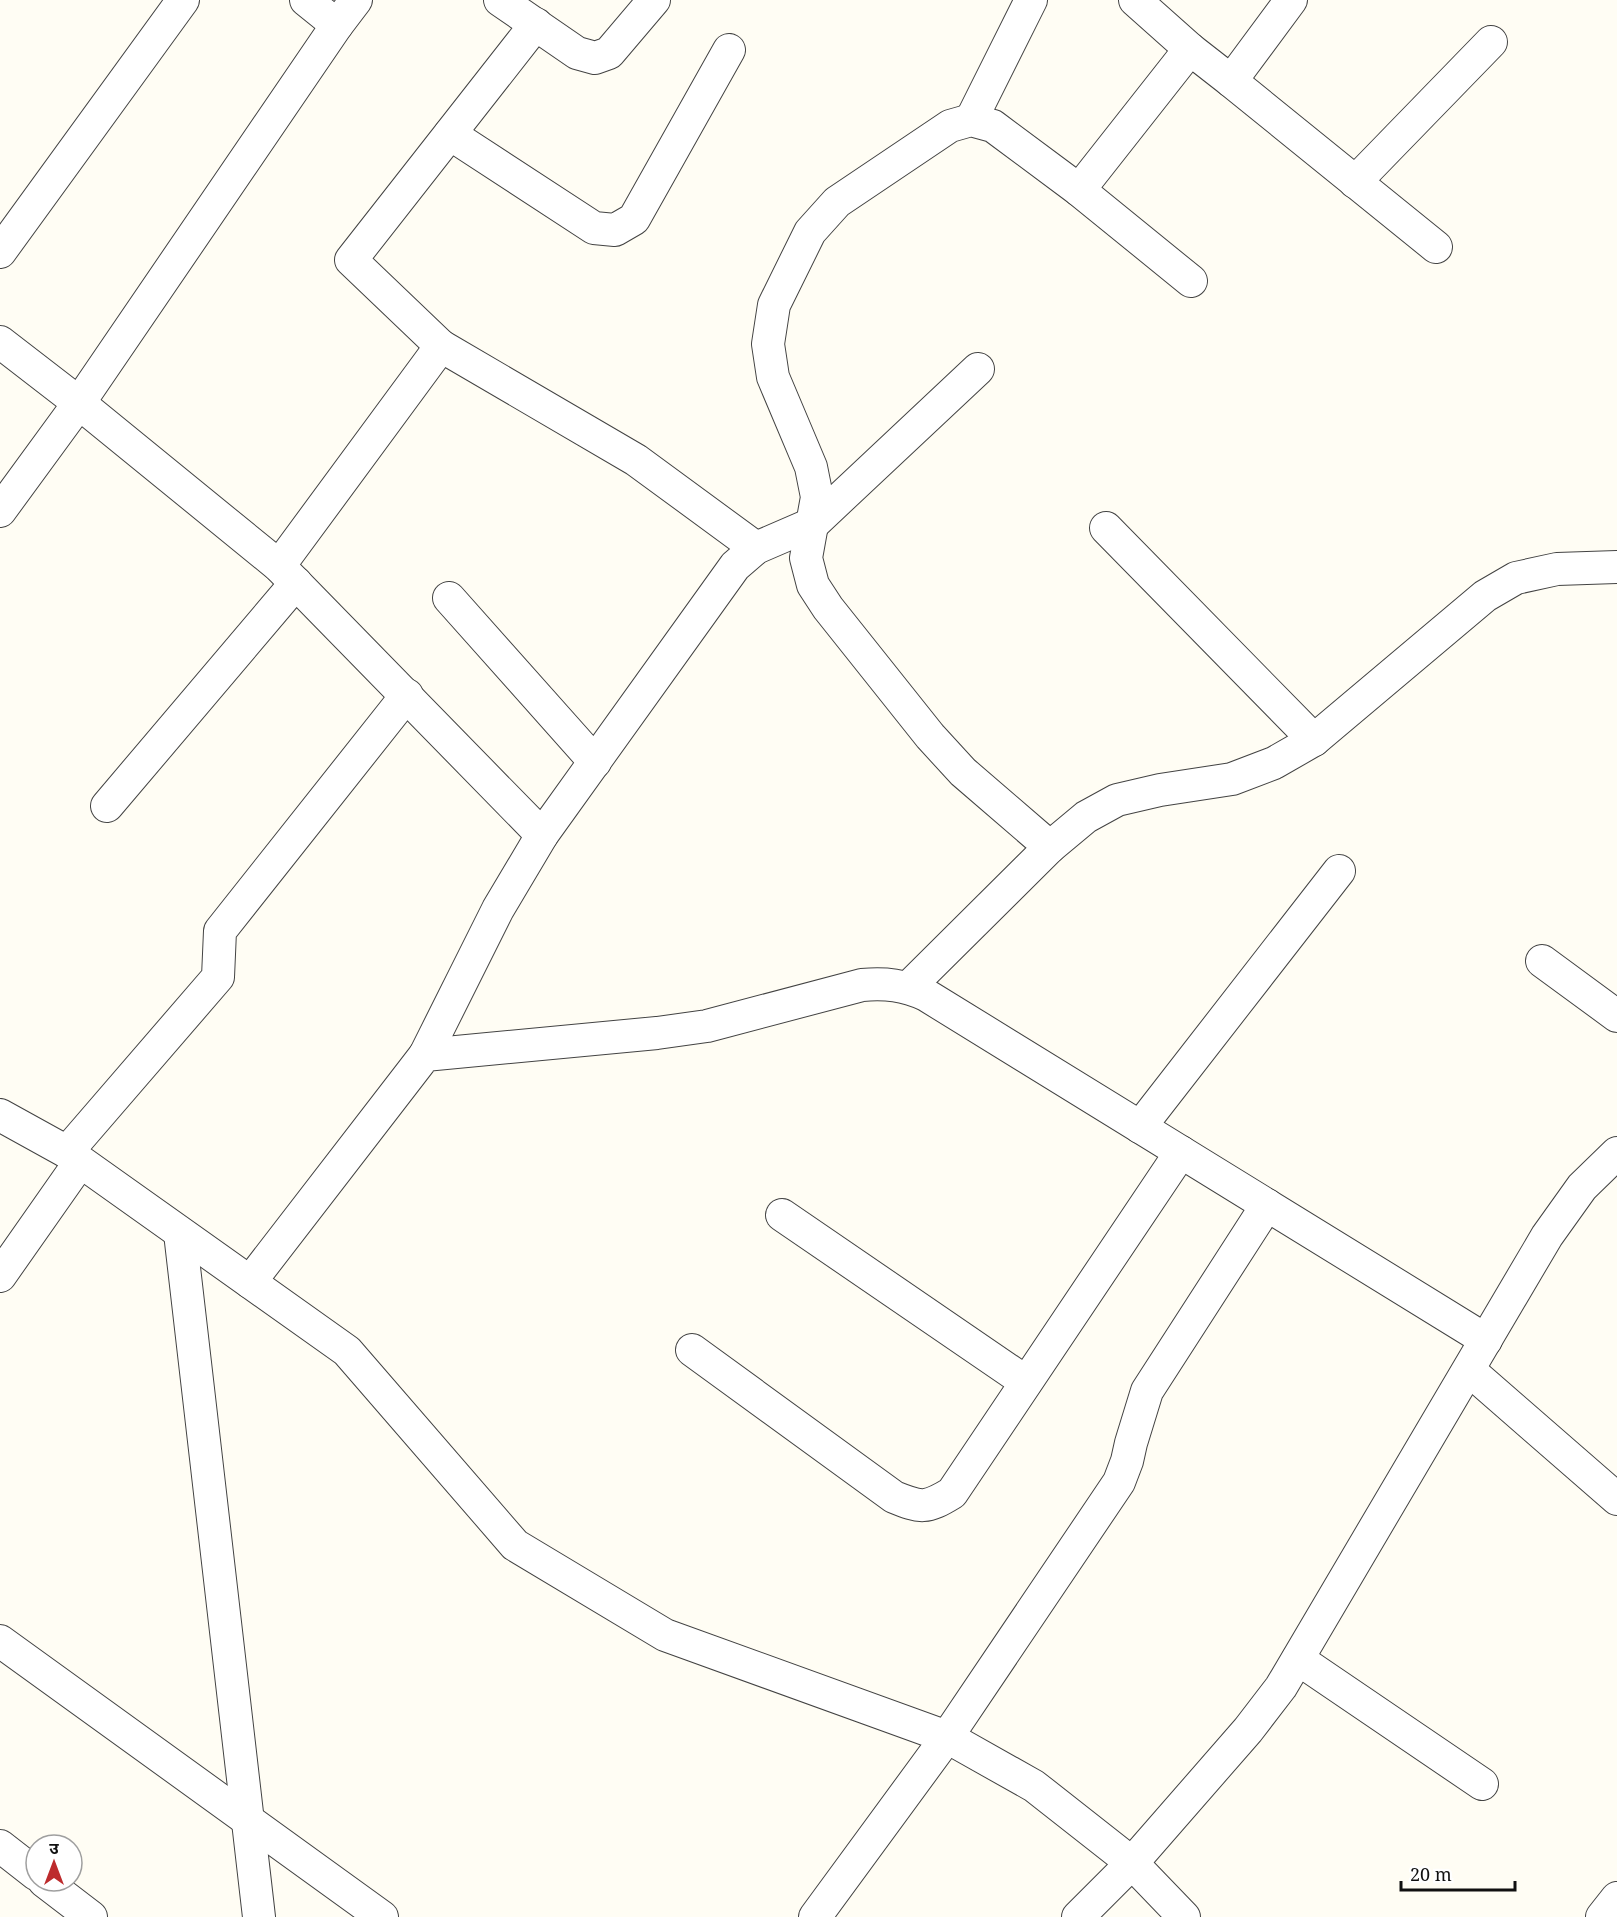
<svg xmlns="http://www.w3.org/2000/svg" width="1617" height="1917" font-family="'Noto Serif','Noto Sans Devanagari',serif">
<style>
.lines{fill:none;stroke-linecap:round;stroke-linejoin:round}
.minor-casing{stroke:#434343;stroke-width:34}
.minor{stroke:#fff;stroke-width:32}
</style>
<rect width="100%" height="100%" fill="#fffdf4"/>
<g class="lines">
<g class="minor-casing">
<g id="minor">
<polyline points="500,0 577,53 595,58 609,53 654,0"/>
<polyline points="1135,0 1190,49"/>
<polyline points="536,24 351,260 441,346 636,460 756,548"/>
<polyline points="337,25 356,0"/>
<polyline points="1231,81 1436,247"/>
<polyline points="971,120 1031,0"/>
<polyline points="450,134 594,228 615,230 634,219 729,50"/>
<polyline points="1355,182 1491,42"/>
<polyline points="1079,190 1191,281"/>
<polyline points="0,252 183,0"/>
<polyline points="0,342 79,403 279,566 542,835"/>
<polyline points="0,511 79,403 337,25 306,0"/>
<polyline points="1106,528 1314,740"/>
<polyline points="279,566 441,346"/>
<polyline points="449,598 595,762"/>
<polyline points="107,806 296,583"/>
<polyline points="1050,847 1086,817 1117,800 1160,790 1232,779 1274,763 1314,740 1485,596 1516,578 1557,569 1617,567"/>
<polyline points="1542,961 1617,1016"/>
<polyline points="909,987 1050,847 963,772 930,736 828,608 813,585 806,558 817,497 811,467 773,377 768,344 774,305 810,232 837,202 950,126 971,120 993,126 1079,190 1190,49 1231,81 1291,0"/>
<polyline points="425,1055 498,909 542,835 735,566 756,548 814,523 978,369"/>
<polyline points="0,1115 67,1152 347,1351 515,1545 665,1635 947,1737 1034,1786 1132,1863 1184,1917"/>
<polyline points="1140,1127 1339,871"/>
<polyline points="67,1152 218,977 220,931 407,695"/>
<polyline points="782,1215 1026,1382"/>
<polyline points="180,1233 259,1917"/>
<polyline points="0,1276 80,1162"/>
<path d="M 250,1282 L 425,1055 L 657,1033 L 707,1026 L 862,985 C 886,983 904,985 926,995 L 1486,1340"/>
<path d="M 692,1350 L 894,1497 C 921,1508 926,1509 952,1493 L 1181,1152"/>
<polyline points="1469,1370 1617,1499"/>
<polyline points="0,1641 382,1917"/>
<polyline points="1298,1659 1482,1784"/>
<polyline points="0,1846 36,1874"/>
<polyline points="44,1881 91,1917"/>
<polyline points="815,1917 947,1737 1119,1482 1127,1461 1131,1443 1147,1391 1267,1205"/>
<polyline points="1078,1917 1132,1863 1248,1730 1281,1687 1547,1236 1582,1187 1617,1153"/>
<polyline points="1602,1917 1617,1898"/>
</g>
</g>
<use href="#minor" class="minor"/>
</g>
<g transform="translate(54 1863)"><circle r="28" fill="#ffffff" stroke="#9f9f9f" stroke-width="1.5"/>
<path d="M0-4.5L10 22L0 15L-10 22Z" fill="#bd2b2d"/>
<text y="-9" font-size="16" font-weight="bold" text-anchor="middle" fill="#101010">उ</text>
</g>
<path d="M1401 1881v9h114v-9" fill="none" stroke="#101010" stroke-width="3"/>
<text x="1410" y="1881" font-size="18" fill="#101010" stroke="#ffffff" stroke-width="4.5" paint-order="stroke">20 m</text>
</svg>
